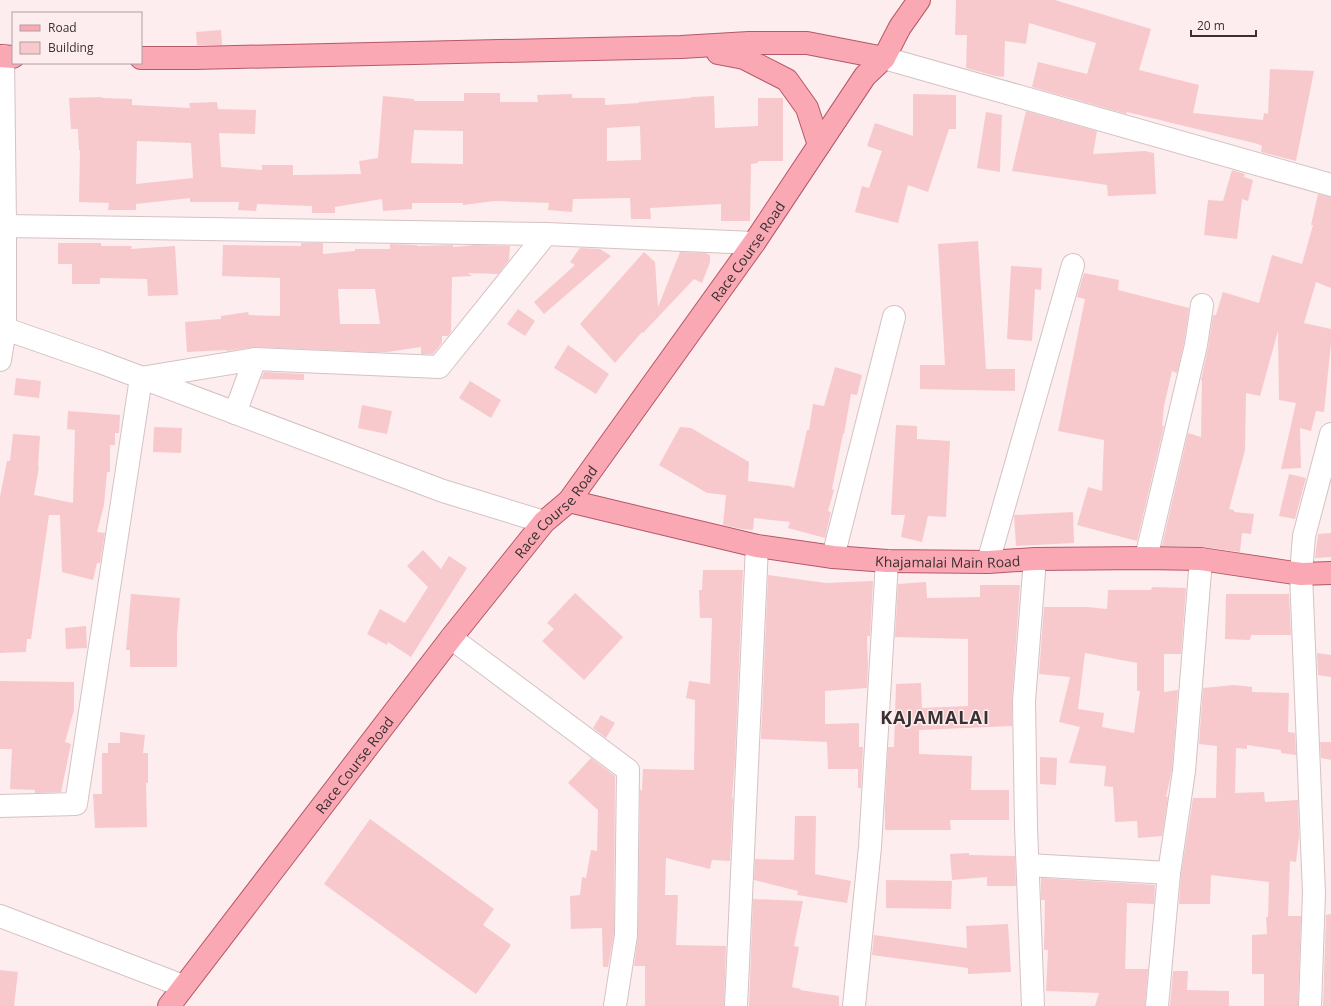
<svg xmlns="http://www.w3.org/2000/svg" width="1331" height="1006" font-family="'Open Sans',sans-serif">
<style>
.building{fill:#f7c9cc;fill-rule:evenodd}
.lines{fill:none;stroke-linecap:round;stroke-linejoin:round}
.minor-casing{stroke:#d5c2c3;stroke-width:24}
.major-casing{stroke:#b55867;stroke-width:24}
.minor{stroke:#fff;stroke-width:22}
.major{stroke:#fba8b5;stroke-width:22}
.labels{text-anchor:middle;dominant-baseline:central;stroke-width:3;stroke-linejoin:round;paint-order:stroke}
.street-label{font-size:14px;fill:#383031;stroke:#fdedee}
.district-label{font-size:18px;font-weight:bold;letter-spacing:1px;fill:#383031;stroke:#fdedee}
</style>
<rect width="100%" height="100%" fill="#fdedee"/>
<g class="building">
<polygon points="956,0 1055,0 1151,29 1139,70 1199,85 1193,113 1263,120 1264,113 1268,114 1270,69 1314,71 1296,161 1261,152 1262,146 1258,144 1127,112 1126,114 1032,87 1038,62 1087,74 1096,43 1029,23 1026,44 1005,41 1004,77 995,76 966,68 967,35 955,35"/>
<polygon points="221,30 222,45 197,45 196,32"/>
<path d="M 464,93 L 500,93 L 500,102 L 538,102 L 537,95 L 572,94 L 572,98 L 605,98 L 605,105 L 639,103 L 639,102 L 691,98 L 691,97 L 714,96 L 715,128 L 758,126 L 758,98 L 783,98 L 783,161 L 758,161 L 758,163 L 751,164 L 750,221 L 721,221 L 721,204 L 650,208 L 651,219 L 631,219 L 630,198 L 573,199 L 572,212 L 548,210 L 549,203 L 494,201 L 463,205 L 463,203 L 412,203 L 412,209 L 383,211 L 382,199 L 335,207 L 335,213 L 312,213 L 312,206 L 257,204 L 256,211 L 238,210 L 239,202 L 190,202 L 190,198 L 136,204 L 136,210 L 108,210 L 109,203 L 79,202 L 80,150 L 79,151 L 78,129 L 71,129 L 69,98 L 102,97 L 102,98 L 132,99 L 132,105 L 190,108 L 189,103 L 217,102 L 218,109 L 256,110 L 255,134 L 219,133 L 221,167 L 262,170 L 262,165 L 293,165 L 293,175 L 361,174 L 359,161 L 378,158 L 383,96 L 414,99 L 414,101 L 464,101 ZM 640,126 L 641,160 L 607,161 L 607,128 ZM 414,130 L 463,131 L 463,164 L 411,163 ZM 137,141 L 191,143 L 193,178 L 136,184 Z"/>
<polygon points="913,94 956,95 956,129 949,129 928,192 908,185 898,223 855,212 862,186 869,188 882,151 867,146 875,123 913,136"/>
<polygon points="1026,111 1097,131 1093,154 1145,151 1154,153 1156,194 1108,196 1107,185 1012,171"/>
<polygon points="986,112 1002,115 1000,172 977,168"/>
<polygon points="1232,170 1245,174 1244,177 1253,180 1248,201 1242,199 1237,239 1204,235 1208,200 1223,201"/>
<polygon points="1318,194 1331,197 1331,288 1316,282 1304,323 1331,329 1331,343 1324,412 1316,411 1311,431 1300,428 1301,468 1281,469 1296,403 1279,400 1278,331 1260,396 1246,393 1245,450 1229,509 1234,510 1234,512 1254,514 1251,534 1242,533 1240,552 1202,547 1162,546 1188,433 1201,437 1202,381 1201,380 1208,348 1213,315 1216,315 1223,292 1259,303 1272,255 1302,264 1313,225 1311,225"/>
<polygon points="978,241 986,369 1015,369 1015,391 920,389 920,365 945,365 938,244"/>
<polygon points="58,243 101,243 101,246 132,246 131,249 175,246 178,295 148,296 147,279 100,278 100,284 72,284 72,264 58,264"/>
<path d="M 301,243 L 323,243 L 323,254 L 355,251 L 355,249 L 390,249 L 390,244 L 417,245 L 417,246 L 453,245 L 453,247 L 475,245 L 510,246 L 509,260 L 498,274 L 468,273 L 472,276 L 452,277 L 451,332 L 448,336 L 442,336 L 442,343 L 433,354 L 421,354 L 421,347 L 387,352 L 371,352 L 255,347 L 226,351 L 226,350 L 187,352 L 185,322 L 221,319 L 221,316 L 248,312 L 249,315 L 280,316 L 280,278 L 222,276 L 223,245 L 301,246 ZM 338,289 L 375,289 L 380,324 L 340,324 Z"/>
<polygon points="580,248 600,249 611,256 544,314 534,302 575,265 570,262"/>
<polygon points="644,252 655,262 658,307 680,252 705,253 710,255 710,262 702,283 694,279 643,333 642,332 615,363 580,324"/>
<polygon points="1011,266 1042,268 1041,290 1035,289 1032,341 1007,339"/>
<polygon points="1084,273 1119,280 1118,290 1189,308 1184,343 1177,373 1172,371 1164,406 1162,426 1164,426 1137,541 1077,525 1088,487 1102,491 1104,440 1058,431 1085,299 1077,297"/>
<polygon points="518,309 535,321 525,336 507,324"/>
<polygon points="568,345 609,374 596,394 554,368"/>
<polygon points="835,367 862,375 857,395 851,394 844,434 843,434 832,489 834,490 828,511 831,512 825,538 788,528 790,522 754,518 753,530 741,529 723,525 726,495 707,493 659,465 680,427 691,428 749,462 748,481 790,486 794,488 807,430 809,430 813,404 824,406"/>
<polygon points="264,372 304,374 304,380 261,379"/>
<polygon points="16,378 41,381 39,398 14,395"/>
<polygon points="470,381 501,400 491,418 459,398"/>
<polygon points="362,405 392,411 387,434 358,428"/>
<polygon points="68,411 120,415 119,433 115,433 115,445 110,445 110,472 107,472 104,505 97,532 105,533 100,563 97,563 93,580 62,572 60,515 49,515 31,639 27,639 26,652 0,653 0,497 7,461 10,461 13,434 40,436 38,467 39,467 34,495 73,503 75,430 67,429"/>
<polygon points="896,425 917,426 917,439 950,441 946,517 928,516 922,542 901,537 905,515 891,515"/>
<polygon points="154,427 182,428 181,453 153,452"/>
<polygon points="1289,474 1306,478 1295,519 1279,516"/>
<polygon points="1073,512 1074,543 1016,546 1014,515"/>
<polygon points="1331,533 1331,557 1315,558 1318,534"/>
<polygon points="423,550 441,569 449,556 467,568 411,657 388,642 387,645 367,634 380,609 405,623 428,587 407,566"/>
<polygon points="703,570 743,570 735,758 732,798 733,798 730,861 712,860 710,869 666,858 665,895 678,895 676,945 726,946 724,1006 645,1006 645,966 634,966 638,935 640,789 642,791 643,769 694,770 695,700 686,698 689,681 710,684 712,618 700,618 699,590 702,590"/>
<polygon points="768,575 826,583 873,581 870,636 867,636 868,664 867,688 825,691 825,724 859,723 859,747 863,747 861,788 858,788 858,769 828,769 827,742 761,739"/>
<polygon points="926,582 927,598 980,597 980,585 1020,585 1012,700 1012,726 919,730 919,754 972,756 971,790 1009,790 1009,820 950,820 951,830 885,830 885,804 888,747 894,747 896,684 921,683 922,708 968,706 968,639 895,637 898,584"/>
<path d="M 1152,587 L 1186,588 L 1181,654 L 1164,654 L 1164,692 L 1178,690 L 1172,770 L 1166,797 L 1168,797 L 1162,836 L 1138,838 L 1137,821 L 1115,822 L 1113,787 L 1104,786 L 1106,766 L 1069,763 L 1080,727 L 1059,722 L 1070,677 L 1039,674 L 1044,607 L 1087,607 L 1107,609 L 1108,590 L 1151,590 ZM 1085,653 L 1137,663 L 1137,691 L 1140,691 L 1134,733 L 1102,727 L 1104,713 L 1078,709 Z"/>
<polygon points="575,593 623,637 584,680 542,641 554,629 547,623"/>
<polygon points="131,594 180,598 177,635 177,667 130,667 130,650 126,650"/>
<polygon points="1226,594 1289,594 1291,635 1251,635 1250,640 1225,639"/>
<polygon points="86,626 87,648 66,649 65,628"/>
<polygon points="1317,653 1331,655 1331,677 1318,675"/>
<polygon points="0,681 74,682 74,710 65,742 71,744 61,792 35,793 35,790 10,789 12,749 0,749"/>
<polygon points="1234,685 1252,687 1252,692 1289,693 1288,732 1295,733 1296,755 1281,753 1281,750 1247,745 1247,749 1236,748 1235,793 1264,792 1265,802 1298,800 1299,837 1296,862 1290,861 1288,916 1301,916 1298,1006 1264,1006 1264,974 1252,974 1252,935 1267,934 1266,917 1268,917 1269,882 1211,875 1210,904 1179,904 1181,874 1193,798 1216,798 1217,746 1199,744 1203,688"/>
<polygon points="601,715 615,723 606,738 593,728"/>
<polygon points="120,732 145,735 143,753 148,753 148,783 146,783 147,827 95,828 93,794 102,794 102,753 108,753 108,743 120,743"/>
<polygon points="1320,742 1331,742 1331,760 1321,758"/>
<polygon points="1040,757 1057,758 1056,785 1040,784"/>
<polygon points="591,758 615,776 614,934 608,967 603,967 602,928 571,929 570,896 580,895 582,877 586,878 591,850 597,851 598,810 568,783"/>
<polygon points="795,816 816,816 815,874 851,881 847,903 797,895 798,891 754,880 755,859 794,860"/>
<polygon points="370,819 494,909 483,925 511,945 476,994 324,884"/>
<polygon points="969,853 969,855 1015,856 1016,886 987,886 987,877 952,880 950,854"/>
<polygon points="1041,878 1155,885 1154,904 1127,903 1125,969 1148,969 1145,1006 1095,1006 1099,993 1046,991 1048,950 1044,950 1045,900 1041,900"/>
<polygon points="886,880 952,881 951,909 886,908"/>
<polygon points="753,899 803,901 794,946 799,947 792,987 801,989 800,990 839,996 839,1006 749,1006"/>
<polygon points="1331,914 1331,1006 1323,1006 1326,915"/>
<polygon points="1008,924 1011,972 968,974 968,968 872,955 874,935 967,948 966,926"/>
<polygon points="0,970 18,972 14,1006 0,1006"/>
<polygon points="1173,971 1188,971 1187,990 1229,991 1229,1006 1170,1006"/>
</g>
<g class="lines">
<g class="minor-casing">
<g id="minor">
<polyline points="884,58 1331,185"/>
<polyline points="5,226 546,234 754,243"/>
<polyline points="0,327 100,362 443,491 544,522"/>
<polyline points="0,360 5,329 5,226 3,56"/>
<polyline points="235,413 255,359"/>
<polyline points="833,557 894,317"/>
<polyline points="1146,558 1196,345 1202,305"/>
<polyline points="988,562 1073,265"/>
<polyline points="451,638 628,770 626,935 615,1006"/>
<polyline points="0,806 76,804 141,378 255,359 439,367 546,234"/>
<polyline points="1028,865 1169,873"/>
<polyline points="0,916 183,986"/>
<polyline points="736,1006 757,546"/>
<polyline points="854,1006 870,847 887,561"/>
<polyline points="1033,1006 1026,827 1024,701 1035,559"/>
<polyline points="1157,1006 1169,873 1184,771 1201,559"/>
<polyline points="1310,1006 1314,893 1301,574 1304,536 1331,434"/>
</g>
</g>
<g class="major-casing">
<g id="major">
<polyline points="718,53 744,58 787,80 807,108 819,145"/>
<polyline points="0,56 13,57"/>
<polyline points="141,58 195,58 681,47 749,43 807,43 884,58"/>
<path id="s1" d="M 569,501 L 757,546 L 833,557 L 887,561 L 988,562 L 1035,559 L 1146,558 L 1201,559 L 1301,574 L 1331,573"/>
<path id="s2" d="M 169,1006 L 451,638 L 544,522 L 569,501 L 754,243 L 865,76 L 884,58 L 900,27 L 919,0"/>
</g>
</g>
<use href="#minor" class="minor"/>
<use href="#major" class="major"/>
</g>
<g class="labels">
<g class="street-label">
<text stroke="none"><textPath href="#s2" startOffset="952">Race Course Road</textPath></text>
<text stroke="none"><textPath href="#s2" startOffset="628">Race Course Road</textPath></text>
<text stroke="none"><textPath href="#s1" startOffset="385">Khajamalai Main Road</textPath></text>
<text stroke="none"><textPath href="#s2" startOffset="304">Race Course Road</textPath></text>
</g>
<g class="district-label">
<text x="935" y="717">KAJAMALAI</text>
</g>
</g>
<rect x="12" y="12" width="130" height="52" fill="#fdedee" stroke="#aea1a2"/>
<rect x="20" y="25" width="20" height="6" fill="#fba8b5" stroke="#aea1a2"/>
<text x="48" y="32" font-size="12" fill="#383031">Road</text>
<rect x="20" y="42" width="20" height="12" fill="#f7c9cc" stroke="#aea1a2"/>
<text x="48" y="52" font-size="12" fill="#383031">Building</text>
<path d="M1191 30v6h65v-6" fill="none" stroke="#383031" stroke-width="2"/>
<text x="1197" y="30" font-size="12" fill="#383031" stroke="#fdedee" stroke-width="3" paint-order="stroke">20 m</text>
</svg>
